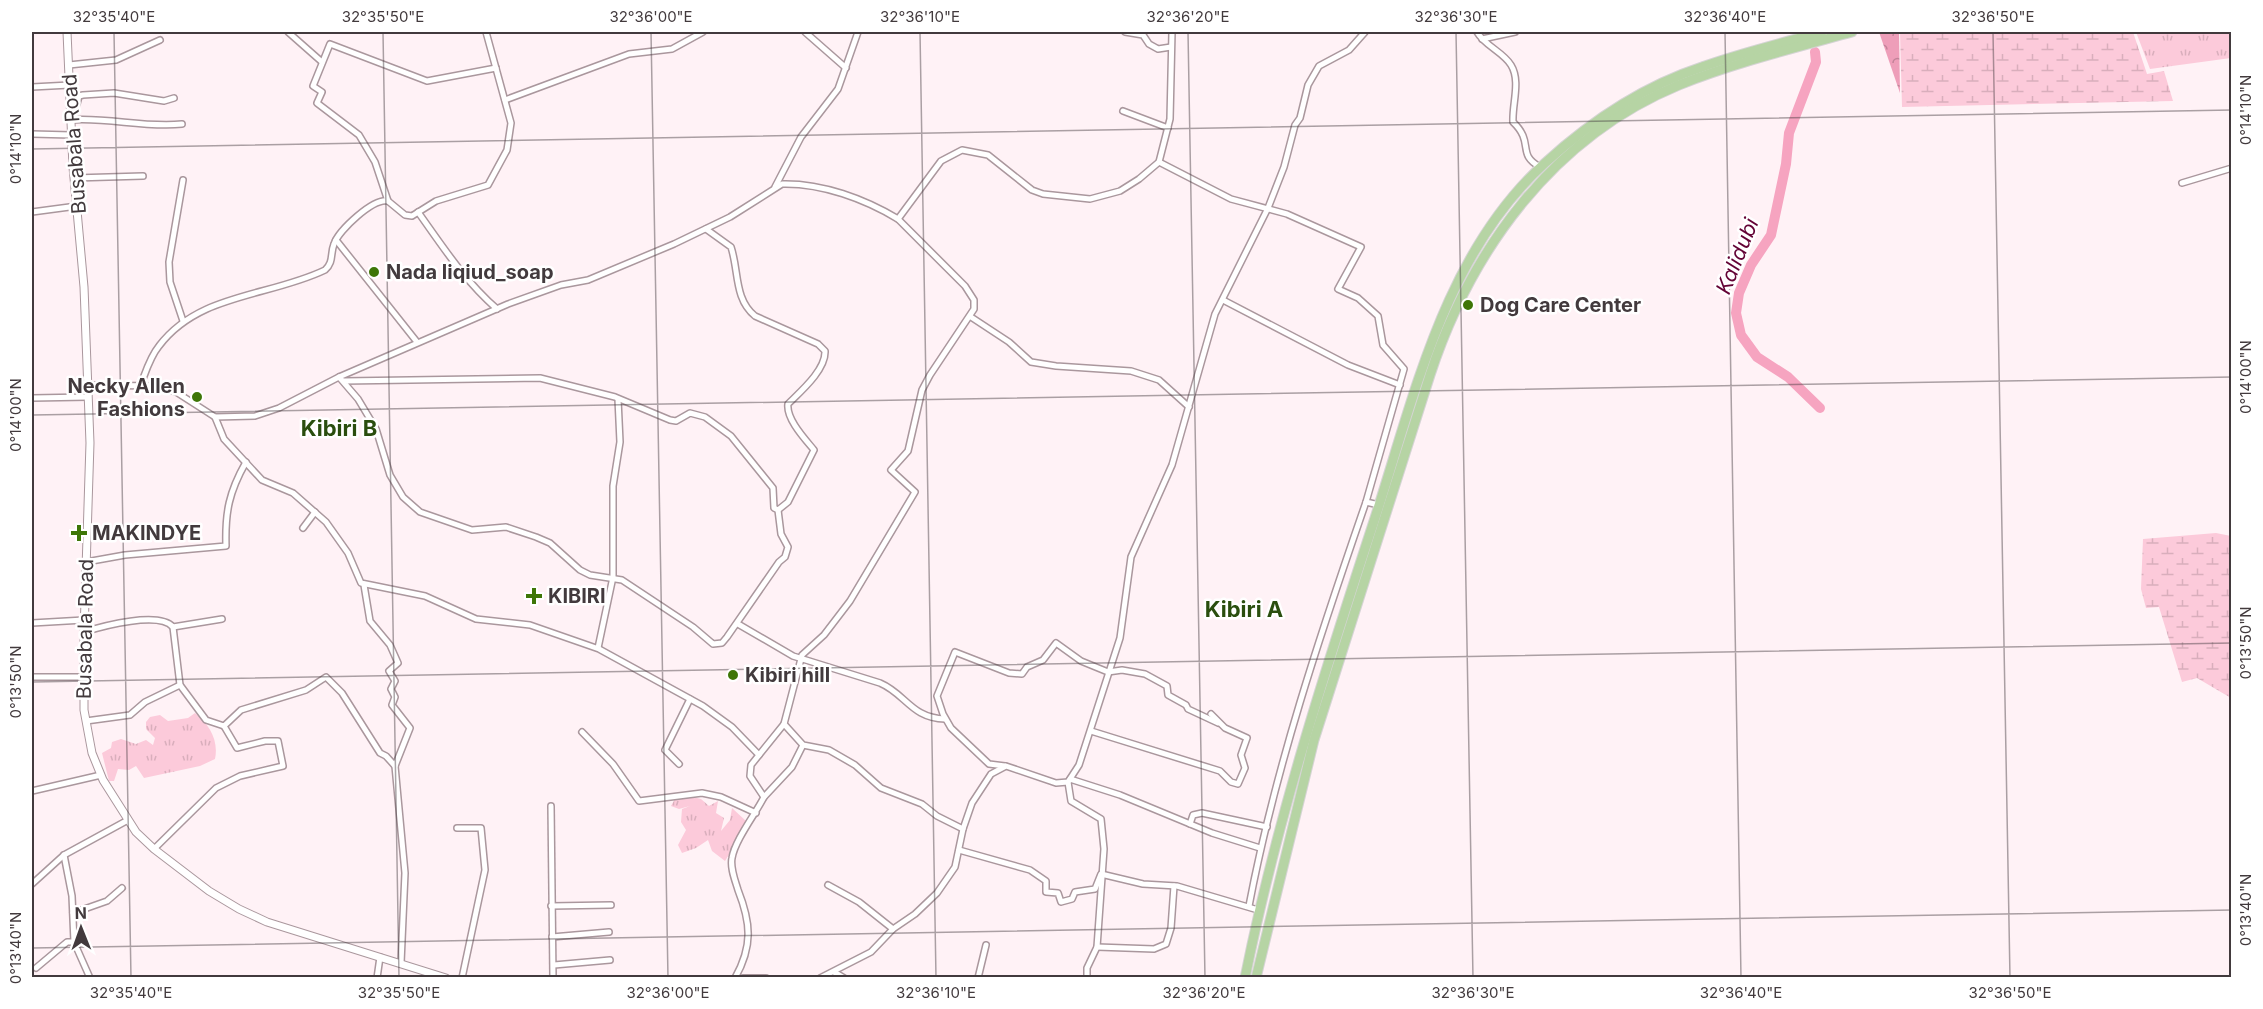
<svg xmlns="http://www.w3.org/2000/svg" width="2263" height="1009" font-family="Inter,sans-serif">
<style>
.grass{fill:url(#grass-tufts)}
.forest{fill:url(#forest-crowns)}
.wetland{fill:url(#wetland-marsh)}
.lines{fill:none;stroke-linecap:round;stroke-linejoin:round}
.river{stroke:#f6a4c0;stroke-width:10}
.minor-casing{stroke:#aa979d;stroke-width:8}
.tertiary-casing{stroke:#aa979d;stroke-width:9}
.trunk-casing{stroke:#d5d4d4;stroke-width:11}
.minor{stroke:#fff;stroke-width:5}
.tertiary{stroke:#fff;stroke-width:7}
.trunk{stroke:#b6d4a4;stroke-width:9}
.ticks{fill:none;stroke:#423a3d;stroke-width:1.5;stroke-opacity:0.45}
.poi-dot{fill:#3e7607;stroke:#fff;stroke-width:2}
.labels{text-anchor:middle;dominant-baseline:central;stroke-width:5;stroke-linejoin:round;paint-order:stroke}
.street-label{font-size:20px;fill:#423a3d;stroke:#fff}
.poi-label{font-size:20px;font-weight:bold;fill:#423a3d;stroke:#fff;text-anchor:start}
.water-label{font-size:21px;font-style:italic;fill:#630235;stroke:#fff}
.quarter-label{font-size:22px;font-weight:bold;fill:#2a4e0e;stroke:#fff}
.neatline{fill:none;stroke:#423a3d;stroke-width:2}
.ticks-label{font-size:15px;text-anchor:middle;fill:#423a3d}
</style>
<defs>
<pattern id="grass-tufts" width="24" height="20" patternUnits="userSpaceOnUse" patternTransform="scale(1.5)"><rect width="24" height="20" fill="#fccada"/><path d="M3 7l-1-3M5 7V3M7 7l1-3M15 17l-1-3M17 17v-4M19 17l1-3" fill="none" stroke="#d9aebc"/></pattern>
<pattern id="forest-crowns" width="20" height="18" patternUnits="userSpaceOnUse" patternTransform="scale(1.5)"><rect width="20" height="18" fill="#ee9eb9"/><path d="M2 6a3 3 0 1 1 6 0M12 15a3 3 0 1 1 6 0" fill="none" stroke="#c28298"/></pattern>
<pattern id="wetland-marsh" width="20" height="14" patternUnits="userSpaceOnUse" patternTransform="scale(1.5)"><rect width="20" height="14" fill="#fccada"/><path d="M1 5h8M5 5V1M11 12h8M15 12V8" fill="none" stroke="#d9aebc"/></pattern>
</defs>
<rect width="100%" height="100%" fill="#fff2f6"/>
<g class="grass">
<polygon points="2136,32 2231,32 2231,58 2150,69"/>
<path d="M 195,713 C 209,724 219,740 215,759 L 200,766 L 144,778 L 136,766 L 129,770 L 118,769 L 114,781 L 109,781 L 102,753 L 111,748 L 112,742 L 121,739 L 136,744 L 146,740 L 153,745 L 155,738 L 146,729 L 146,722 L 150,717 L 160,715 L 168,721 L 188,718 Z"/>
<polygon points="689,796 701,799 709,806 718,801 716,813 724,818 721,831 730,820 732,808 746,821 742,834 725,861 712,851 708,840 696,848 682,853 678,845 686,830 681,822 682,809 690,806 679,809 671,806 675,799"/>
</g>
<polygon class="forest" points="1879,32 1899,32 1900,93"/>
<g class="wetland">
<polygon points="1900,32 2133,32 2147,74 2164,71 2173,101 1902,107"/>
<polygon points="2216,533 2231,536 2231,698 2197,678 2182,682 2159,607 2146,608 2141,589 2143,539"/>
</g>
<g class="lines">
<polyline class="river" points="1815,52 1816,62 1789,133 1786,164 1771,235 1751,265 1739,293 1736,313 1741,335 1757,357 1788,377 1820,408"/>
<g class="minor-casing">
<g id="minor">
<polyline points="288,32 322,62"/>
<polyline points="805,32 846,68"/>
<polyline points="1125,32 1143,35 1149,44 1158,49 1171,47"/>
<path d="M 1477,32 C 1485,46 1503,52 1511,65 C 1521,81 1512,104 1513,122 C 1535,143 1516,154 1540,167"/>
<polyline points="1482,39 1515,32"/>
<polyline points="69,65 116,60 160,40"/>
<polyline points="32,87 70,85"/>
<polyline points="505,100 629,54 672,49 703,32"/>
<polyline points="70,105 77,104 79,96 83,95 114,93 164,101 174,98"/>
<polyline points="1123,111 1168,128"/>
<path d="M 70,120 C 108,117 144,128 182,124"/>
<polyline points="32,134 71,135"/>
<polyline points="1159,162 1231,199 1287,214 1361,247 1338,289 1358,298 1378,316 1383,345 1404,369 1366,502 1379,505"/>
<polyline points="74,178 143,176"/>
<polyline points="183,180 169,262 170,282 183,321"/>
<polyline points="2182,183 2232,168"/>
<polyline points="775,187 801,137 838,89 858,32"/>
<polyline points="388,201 375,162 359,135 317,103 322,92 313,86 330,44 427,81 496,68"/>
<polyline points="32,212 77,206"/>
<path d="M 418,212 C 443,247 464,280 497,309"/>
<polyline points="898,219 941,161 962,150 988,155 1032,190 1043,194 1090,199 1120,191 1139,179 1159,162 1170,119 1172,32"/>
<path d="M 706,229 L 731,247 C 739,271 734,299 755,316 L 818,344 L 825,351 C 826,370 800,392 788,404 C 786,419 805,439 814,450 L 788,502 L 778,510"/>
<polyline points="336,240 417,342"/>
<polyline points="1223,300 1348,365 1400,385"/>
<polyline points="971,317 1009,342 1031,362 1056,366 1131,371 1159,380 1189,407"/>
<polyline points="339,377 358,399 376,429 390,475 403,497 420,512 472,530 506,527 536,537 550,543 580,570 590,575 622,580 693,627 713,644 722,643 727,637 779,562 785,557 788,547 781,534 778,510 774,508 773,488 731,436 705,417 690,413 676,421 670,420 615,397 540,378 344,381"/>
<path d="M 141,384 C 146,371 150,357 159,346 C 199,293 269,297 325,270 C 334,262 330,254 334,244 C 339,230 373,198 388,201 L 405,215 L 412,216 L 436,201 L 488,185 L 507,150 L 511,123 L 486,32"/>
<path d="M 87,385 L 155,386 L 176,392 L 215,417 L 255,416 L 279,408 L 339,377 L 508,304 L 561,285 L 588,280 L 674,244 L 730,217 L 782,184 C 822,183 865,199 898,219 L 965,286 L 974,300 L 974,309 L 930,375 L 922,390 L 908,451 L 891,470 L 915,492 L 850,601 L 824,635 L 802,655 L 784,724 L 803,745 L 829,750 L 855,765 L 881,788 L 922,804 L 937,816 L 963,829"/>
<polyline points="32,398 88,397"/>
<path d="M 215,417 L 224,439 L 262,480 L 293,493 L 326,522 L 348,553 L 361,583 L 425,596 L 476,619 L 530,625 L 599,649 L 703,706 L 732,727 L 759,755 L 751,765 L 750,776 L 764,797 C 756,813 735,840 732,858 C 730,868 735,880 738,890 C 751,923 753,946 735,978"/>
<polyline points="303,528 315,512"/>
<path d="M 86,562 L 125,555 L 226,546 C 225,512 229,492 246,462"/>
<polyline points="364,585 370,621 390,645 398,663 389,671 395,681 391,689 395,697 392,705 410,728 395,766 405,873 401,963"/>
<polyline points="32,623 84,620"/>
<path d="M 738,624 L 793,656 L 880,683 C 906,694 911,718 945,719"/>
<polyline points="173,627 180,685 206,720 224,726 241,710 306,690 326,677 342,693 380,753 386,756 395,766"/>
<path d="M 84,632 C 103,626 159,611 173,627 L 222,619"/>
<polyline points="598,648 613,577 613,486 620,442 618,399"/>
<polyline points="32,677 83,677"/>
<polyline points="86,721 130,715 145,702 180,685"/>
<polyline points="1091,731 1220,771 1231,782 1238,784 1245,768 1241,755 1247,738 1225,728 1211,714"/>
<polyline points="582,732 613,764 639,801 702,793 721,797 756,813"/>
<polyline points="759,755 784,724"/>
<polyline points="679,764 665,750 690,699"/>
<polyline points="1005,766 989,764 951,728 943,714 937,696 955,652 1009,673 1022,674 1027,667 1043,660 1056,643 1081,661 1108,672 1122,670 1145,674 1167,686 1168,695 1186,705 1188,709 1218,723"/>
<polyline points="1070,779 1120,795 1212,833 1260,848"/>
<polyline points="1068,782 1071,801 1101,819 1104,849 1097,947 1087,968 1087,978"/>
<polyline points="32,791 101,775"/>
<polyline points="764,797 792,767 803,745"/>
<polyline points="551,806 553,978"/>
<polyline points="1190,824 1193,815 1202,813 1267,827"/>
<polyline points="457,828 481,828 485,870 462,978"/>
<polyline points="154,849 216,788 240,776 283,766 278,741 265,741 237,748 224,726"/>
<polyline points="959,850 1030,870 1046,881 1046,892 1058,893 1061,902 1072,899 1075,892 1095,889 1101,874 1143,884 1177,886 1258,910"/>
<polyline points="64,855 72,896 74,942 90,978"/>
<polyline points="32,884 64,855 128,820"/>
<polyline points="828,885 859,902 893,929"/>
<polyline points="551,906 611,905"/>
<path d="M 1249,906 C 1275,769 1320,635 1366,502"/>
<polyline points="73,913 107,901 122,888"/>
<polyline points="552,937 609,932"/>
<polyline points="1097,947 1154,949 1166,944 1171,928 1174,886"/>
<polyline points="554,965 610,960"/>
<polyline points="36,968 67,942 74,942"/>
<polyline points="834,972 844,978"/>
<polyline points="377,978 380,957"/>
<polyline points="743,978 766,978"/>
<polyline points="820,978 871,952 893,929 915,914 937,893 955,867 963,829 972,803 991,774 1006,766 1056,783 1068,782 1079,765 1120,638 1131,557 1172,465 1215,314 1268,208 1284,167 1295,125 1300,118 1308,85 1319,66 1349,50 1365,32"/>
<polyline points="978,978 986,945"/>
</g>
</g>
<g class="tertiary-casing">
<polyline id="tertiary" points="67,32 73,167 84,287 90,443 84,632 84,710 92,753 103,780 136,832 154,849 209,891 239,909 267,922 446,978"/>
</g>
<g class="trunk-casing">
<g id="trunk">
<path d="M 1245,978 C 1276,823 1324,674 1373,524 C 1414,399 1443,255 1545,163 C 1590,122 1644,86 1702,67 C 1741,53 1782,43 1822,32"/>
<path d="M 1256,978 L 1314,740 L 1430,375 C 1471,250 1553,137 1679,85 C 1734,63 1794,48 1852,32"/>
</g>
</g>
<use href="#minor" class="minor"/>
<use href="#tertiary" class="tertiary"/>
<use href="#trunk" class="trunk"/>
</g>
<path class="ticks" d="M 114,32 L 131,978M 383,32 L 399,978M 651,32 L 668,978M 920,32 L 936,978M 1188,32 L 1205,978M 1456,32 L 1473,978M 1725,32 L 1741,978M 1993,32 L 2010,978M 32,149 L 2232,110M 32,415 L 2232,377M 32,682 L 2232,643M 32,948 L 2232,910"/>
<g class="poi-dot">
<circle cx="374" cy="272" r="6"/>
<circle cx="1468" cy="305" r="6"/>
<circle cx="197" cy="397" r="6"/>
<path d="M76 524h6v6h6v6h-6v6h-6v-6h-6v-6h6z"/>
<path d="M531 587h6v6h6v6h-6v6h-6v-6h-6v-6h6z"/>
<circle cx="733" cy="675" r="6"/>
</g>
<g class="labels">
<g class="street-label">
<text transform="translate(74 144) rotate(-94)">Busabala Road</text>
<text transform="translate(85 629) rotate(-89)">Busabala Road</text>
</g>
<g class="poi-label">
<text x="386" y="272">Nada liqiud_soap</text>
<text x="1480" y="305">Dog Care Center</text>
<text x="185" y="386" text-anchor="end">Necky Allen<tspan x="185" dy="23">Fashions</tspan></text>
<text x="92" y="533">MAKINDYE</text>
<text x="548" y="596">KIBIRI</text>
<text x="745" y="675">Kibiri hill</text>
</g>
<g class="water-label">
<text transform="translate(1737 256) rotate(-68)">Kalidubi</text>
</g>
<g class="quarter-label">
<text x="339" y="428">Kibiri B</text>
<text x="1244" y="609">Kibiri A</text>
</g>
</g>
<rect width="2263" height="1009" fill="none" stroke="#ffffff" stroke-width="66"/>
<g transform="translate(81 928) rotate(359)" stroke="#ffffff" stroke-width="4.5" paint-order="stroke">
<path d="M0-4.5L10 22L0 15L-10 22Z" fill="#423a3d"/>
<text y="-9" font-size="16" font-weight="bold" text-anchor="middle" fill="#423a3d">N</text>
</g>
<rect x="33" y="33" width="2197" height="943" class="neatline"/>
<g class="ticks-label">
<text x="114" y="22">32°35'40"E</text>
<text x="383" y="22">32°35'50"E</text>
<text x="651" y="22">32°36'00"E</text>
<text x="920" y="22">32°36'10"E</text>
<text x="1188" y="22">32°36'20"E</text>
<text x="1456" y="22">32°36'30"E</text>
<text x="1725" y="22">32°36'40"E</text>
<text x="1993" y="22">32°36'50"E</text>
<text transform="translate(2246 110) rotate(-90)" y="5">0°14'10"N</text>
<text transform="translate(16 149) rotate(-90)" y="5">0°14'10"N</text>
<text transform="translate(2246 377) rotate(-90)" y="5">0°14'00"N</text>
<text transform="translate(16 415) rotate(-90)" y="5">0°14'00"N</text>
<text transform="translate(2246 643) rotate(-90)" y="5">0°13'50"N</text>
<text transform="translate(16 682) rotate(-90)" y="5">0°13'50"N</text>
<text transform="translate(2246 910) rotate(-90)" y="5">0°13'40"N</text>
<text transform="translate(16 948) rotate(-90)" y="5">0°13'40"N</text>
<text x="131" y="998">32°35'40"E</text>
<text x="399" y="998">32°35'50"E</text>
<text x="668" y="998">32°36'00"E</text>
<text x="936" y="998">32°36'10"E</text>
<text x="1204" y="998">32°36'20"E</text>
<text x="1473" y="998">32°36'30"E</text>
<text x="1741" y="998">32°36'40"E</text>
<text x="2010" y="998">32°36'50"E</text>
</g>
</svg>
